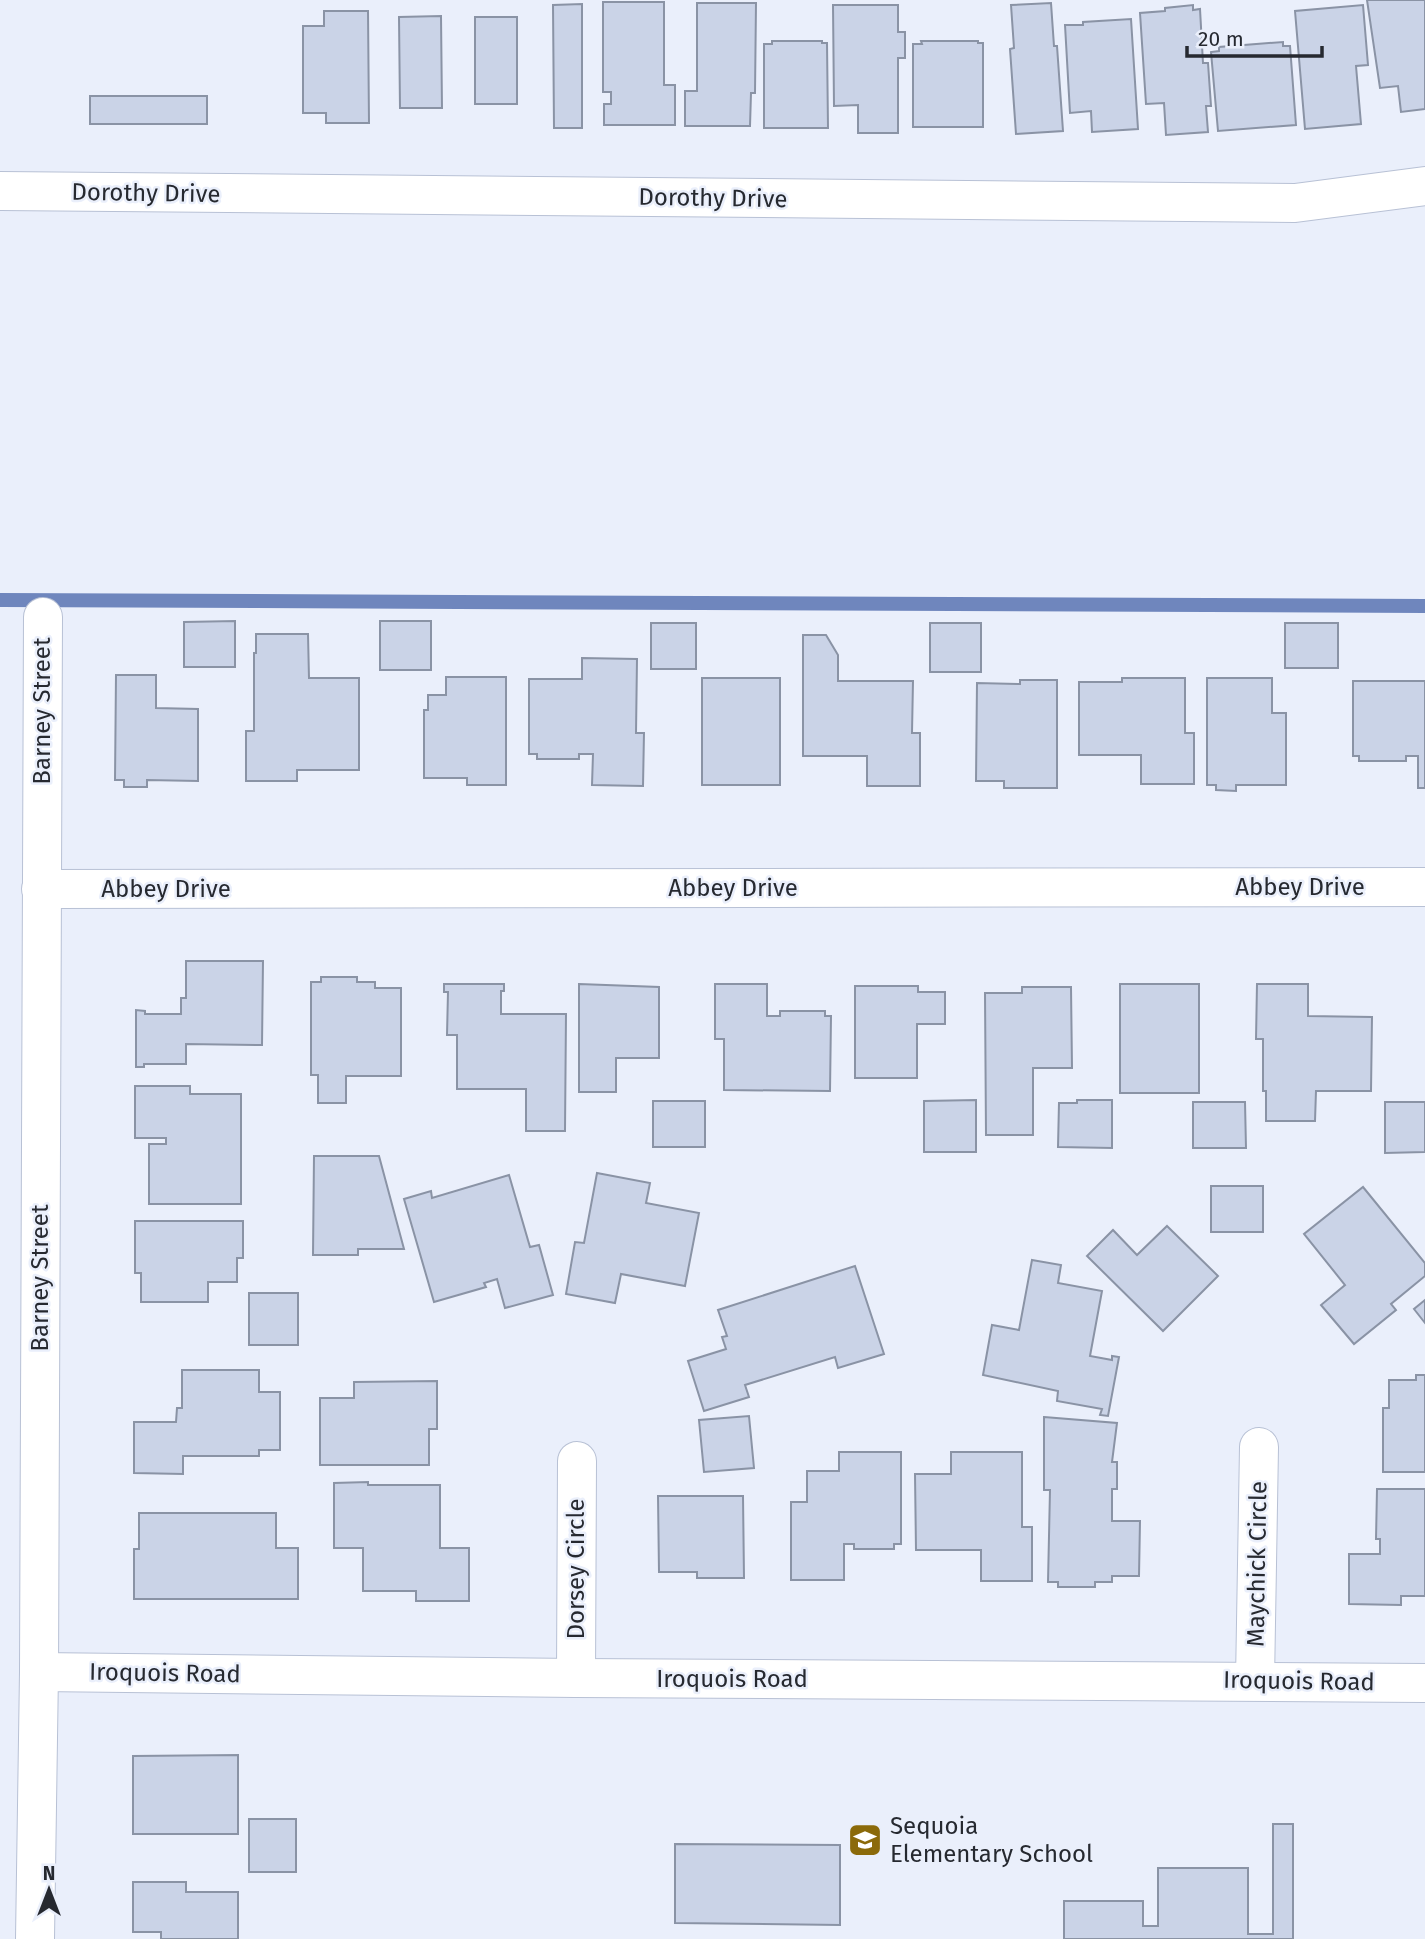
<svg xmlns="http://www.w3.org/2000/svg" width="1425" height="1939" font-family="'Fira Sans',sans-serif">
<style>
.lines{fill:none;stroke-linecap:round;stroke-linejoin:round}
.stream{stroke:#6f86bd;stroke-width:14}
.building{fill:#cad3e7;stroke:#8a93a5;stroke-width:2}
.street-casing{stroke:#b8c1d5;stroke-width:40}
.street{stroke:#fff;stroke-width:38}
.labels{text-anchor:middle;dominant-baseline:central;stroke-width:5;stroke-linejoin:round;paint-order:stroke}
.street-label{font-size:24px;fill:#262930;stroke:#eaeffb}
.poi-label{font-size:24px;fill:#262930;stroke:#eaeffb;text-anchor:start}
</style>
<rect width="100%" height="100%" fill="#eaeffb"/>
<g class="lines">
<polyline class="stream" points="0,600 1425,606"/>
</g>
<g class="building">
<polygon points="1367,0 1425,0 1425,109 1401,112 1398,86 1380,88"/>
<polygon points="603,2 664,2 664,85 675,85 675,125 604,125 604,104 611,104 611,92 603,92"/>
<polygon points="697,3 756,3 755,93 751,93 750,126 685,126 685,91 697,91"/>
<polygon points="1051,3 1054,46 1057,46 1063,131 1016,134 1010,49 1014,48 1011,5"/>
<polygon points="582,4 582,128 554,128 553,5"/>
<polygon points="833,5 898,5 898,32 905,32 905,58 898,58 898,133 858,133 858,105 834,106"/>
<polygon points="1193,5 1193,10 1200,9 1203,63 1208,63 1211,106 1206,106 1208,132 1166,135 1164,103 1146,104 1140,13 1165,11 1165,8"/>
<polygon points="1363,5 1368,65 1356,66 1361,124 1305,129 1295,11"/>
<polygon points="324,11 368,11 369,123 326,123 326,113 303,113 303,26 324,26"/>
<polygon points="441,16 442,108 400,108 399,17"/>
<rect x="475" y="17" width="42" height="87"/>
<polygon points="1131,19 1138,129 1092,132 1091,111 1070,113 1065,25 1083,25 1083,22"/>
<polygon points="772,41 822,41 822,43 827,43 828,128 764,128 764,44 772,44"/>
<polygon points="921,41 978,41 978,43 983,43 983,127 913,127 913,44 922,44"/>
<polygon points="1283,42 1283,46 1290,46 1296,125 1218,131 1211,52 1219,51 1219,47"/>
<rect x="90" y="96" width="117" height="28"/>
<polygon points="235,621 235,667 184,667 184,622"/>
<rect x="380" y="621" width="51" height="49"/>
<rect x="651" y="623" width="45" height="46"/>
<rect x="930" y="623" width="51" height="49"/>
<rect x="1285" y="623" width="53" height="45"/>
<polygon points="256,634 308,634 309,678 359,678 359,770 297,770 297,781 246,781 246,731 254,731 254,653 256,653"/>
<polygon points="803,635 826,635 838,655 838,681 913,681 912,733 920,733 920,786 867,786 867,756 803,756"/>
<polygon points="582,658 637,659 636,733 644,733 643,786 592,785 593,754 579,754 579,759 537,759 537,754 529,754 529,679 582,679"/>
<polygon points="116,675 156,675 156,708 198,709 198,781 147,780 147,787 124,787 124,780 115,780"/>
<polygon points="446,677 506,677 506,785 467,785 467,778 424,778 424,710 428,710 428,695 446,695"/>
<rect x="702" y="678" width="78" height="107"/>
<polygon points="1122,678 1185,678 1185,733 1194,733 1194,784 1141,784 1141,755 1079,755 1079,682 1122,682"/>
<polygon points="1207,678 1272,678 1272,713 1286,713 1286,785 1236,785 1236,791 1216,790 1216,785 1207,785"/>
<polygon points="1020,680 1057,680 1057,788 1004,788 1004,781 976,781 977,683 1020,684"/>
<polygon points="1353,681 1425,681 1425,788 1418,788 1418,756 1406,756 1406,761 1359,761 1359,756 1353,756"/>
<polygon points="186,961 263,961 262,1045 186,1044 186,1064 144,1064 144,1067 136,1067 136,1010 145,1011 145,1014 181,1014 181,998 186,998"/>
<polygon points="321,977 357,977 357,982 375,982 375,988 401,988 401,1076 346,1076 346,1103 318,1103 318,1075 311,1075 311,982 321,982"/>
<polygon points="444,984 504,984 504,991 501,991 501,1014 566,1014 565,1131 526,1131 526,1089 457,1089 457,1035 447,1035 448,992 444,992"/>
<polygon points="579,984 659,987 659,1058 616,1058 616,1092 579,1092"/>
<polygon points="715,984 767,984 767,1016 780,1016 780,1011 825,1011 825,1016 831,1016 830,1091 724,1090 724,1039 715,1039"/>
<rect x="1120" y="984" width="79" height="109"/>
<polygon points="1257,984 1308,984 1308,1016 1372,1017 1371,1091 1316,1091 1315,1121 1266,1121 1266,1091 1263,1091 1263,1039 1256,1039"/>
<polygon points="855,986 918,986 918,992 945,992 945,1024 917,1024 917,1078 855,1078"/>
<polygon points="1022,987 1071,987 1072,1068 1033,1068 1033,1135 986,1135 985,993 1022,993"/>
<polygon points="135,1086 190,1086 190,1094 241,1094 241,1204 149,1204 149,1144 166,1144 166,1138 135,1138"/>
<polygon points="976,1100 976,1152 924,1152 924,1101"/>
<polygon points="1077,1100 1112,1100 1112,1148 1058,1147 1059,1103 1077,1103"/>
<rect x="653" y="1101" width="52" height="46"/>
<polygon points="1193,1102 1245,1102 1246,1148 1193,1148"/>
<polygon points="1385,1102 1425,1102 1425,1152 1385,1153"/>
<polygon points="314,1156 379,1156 404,1249 358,1249 358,1255 313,1255"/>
<polygon points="597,1173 650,1183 646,1203 699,1213 685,1286 621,1274 615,1303 566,1294 575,1242 584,1243"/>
<polygon points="509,1175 530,1247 539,1245 553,1295 505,1308 497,1279 484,1283 486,1287 434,1302 404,1199 431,1191 432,1198"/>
<rect x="1211" y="1186" width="52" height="46"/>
<polygon points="1363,1187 1425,1263 1425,1276 1391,1304 1396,1310 1354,1344 1321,1305 1345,1285 1304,1234"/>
<polygon points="135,1221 243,1221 243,1258 237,1258 237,1282 208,1282 208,1302 141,1302 141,1273 135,1273"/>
<polygon points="1167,1226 1218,1276 1163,1331 1087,1256 1113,1230 1137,1255"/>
<polygon points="1032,1260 1061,1265 1058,1283 1102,1291 1090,1356 1112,1360 1112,1356 1119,1357 1108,1416 1100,1415 1102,1409 1057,1401 1058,1391 983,1375 992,1325 1019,1330"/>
<polygon points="855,1266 884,1354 838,1368 835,1357 745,1385 749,1397 704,1411 688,1361 726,1349 722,1337 727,1336 718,1310"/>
<rect x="249" y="1293" width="49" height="52"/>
<polygon points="1425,1300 1425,1323 1414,1309"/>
<polygon points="182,1370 259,1370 259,1392 280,1392 280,1450 259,1450 259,1456 183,1456 183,1474 134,1473 134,1422 176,1422 177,1408 182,1408"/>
<polygon points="1416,1375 1425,1375 1425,1472 1383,1472 1383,1408 1389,1408 1389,1380 1416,1380"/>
<polygon points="437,1381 437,1429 429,1429 429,1465 320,1465 320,1398 354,1398 354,1382"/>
<polygon points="749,1416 754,1468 704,1472 699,1420"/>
<polygon points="1044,1417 1117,1423 1112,1462 1117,1462 1117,1489 1112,1489 1112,1521 1140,1521 1139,1576 1112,1576 1112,1582 1095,1582 1095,1587 1058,1587 1058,1582 1048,1582 1050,1490 1044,1490"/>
<polygon points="839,1452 901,1452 901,1544 894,1544 894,1549 854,1549 854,1544 844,1544 844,1580 791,1580 791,1502 807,1502 807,1471 839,1471"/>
<polygon points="951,1452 1022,1452 1022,1527 1032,1527 1032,1581 981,1581 981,1550 916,1550 915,1474 951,1474"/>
<polygon points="368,1482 368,1485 440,1485 440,1548 469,1548 469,1601 416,1601 416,1591 363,1591 363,1548 334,1548 334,1483"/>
<polygon points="1377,1489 1425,1489 1425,1596 1401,1596 1401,1605 1349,1604 1349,1554 1380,1554 1380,1539 1376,1539"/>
<polygon points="658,1496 743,1496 744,1578 697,1578 697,1572 659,1572"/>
<polygon points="139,1513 276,1513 276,1548 298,1548 298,1599 134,1599 134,1549 139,1549"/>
<polygon points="238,1755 238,1834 133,1834 133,1756"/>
<rect x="249" y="1819" width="47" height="53"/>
<polygon points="1273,1824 1293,1824 1293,1939 1064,1939 1064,1901 1143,1901 1143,1926 1158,1926 1158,1868 1248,1868 1248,1934 1273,1934"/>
<polygon points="675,1844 840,1845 840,1925 675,1923"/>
<polygon points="133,1882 186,1882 186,1892 238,1892 238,1939 161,1939 161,1932 133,1932"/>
</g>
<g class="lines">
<g class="street-casing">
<g id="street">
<polyline points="0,191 1295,203 1425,186"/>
<polyline points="41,889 1425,887"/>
<polyline points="39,1672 576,1678 1425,1683"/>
<polyline points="576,1678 577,1461"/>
<polyline points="1255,1681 1259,1447"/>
<polyline points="35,1939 39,1672 43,617"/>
</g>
</g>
<use href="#street" class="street"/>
</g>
<defs>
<g id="school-square" transform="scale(1.75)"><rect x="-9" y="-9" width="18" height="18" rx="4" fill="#8b6a0a" stroke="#eaeffb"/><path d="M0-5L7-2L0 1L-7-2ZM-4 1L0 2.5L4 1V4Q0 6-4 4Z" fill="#fff"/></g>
</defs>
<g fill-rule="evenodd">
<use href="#school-square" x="865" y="1840"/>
</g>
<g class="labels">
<g class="street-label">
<text transform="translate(146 193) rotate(1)">Dorothy Drive</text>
<text transform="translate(713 198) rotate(1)">Dorothy Drive</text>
<text transform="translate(42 711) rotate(-90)">Barney Street</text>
<text x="1300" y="887">Abbey Drive</text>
<text x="733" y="888">Abbey Drive</text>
<text x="166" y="889">Abbey Drive</text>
<text transform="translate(40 1278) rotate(-90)">Barney Street</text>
<text transform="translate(1257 1564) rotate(-89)">Maychick Circle</text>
<text transform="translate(576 1569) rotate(-90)">Dorsey Circle</text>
<text transform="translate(165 1673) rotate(1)">Iroquois Road</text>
<text x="732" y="1679">Iroquois Road</text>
<text transform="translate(1299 1681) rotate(1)">Iroquois Road</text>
</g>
<g class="poi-label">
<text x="890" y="1826">Sequoia<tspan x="890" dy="28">Elementary School</tspan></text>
</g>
</g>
<g transform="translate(49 1890)" stroke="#eaeffb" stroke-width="5" paint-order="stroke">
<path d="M0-5L12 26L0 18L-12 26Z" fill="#262930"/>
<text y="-10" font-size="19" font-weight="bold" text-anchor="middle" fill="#262930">N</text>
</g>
<path d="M1187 46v10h135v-10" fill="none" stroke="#262930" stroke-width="3.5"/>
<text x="1198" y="46" font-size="21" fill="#262930" stroke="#eaeffb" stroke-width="5" paint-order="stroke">20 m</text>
</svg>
